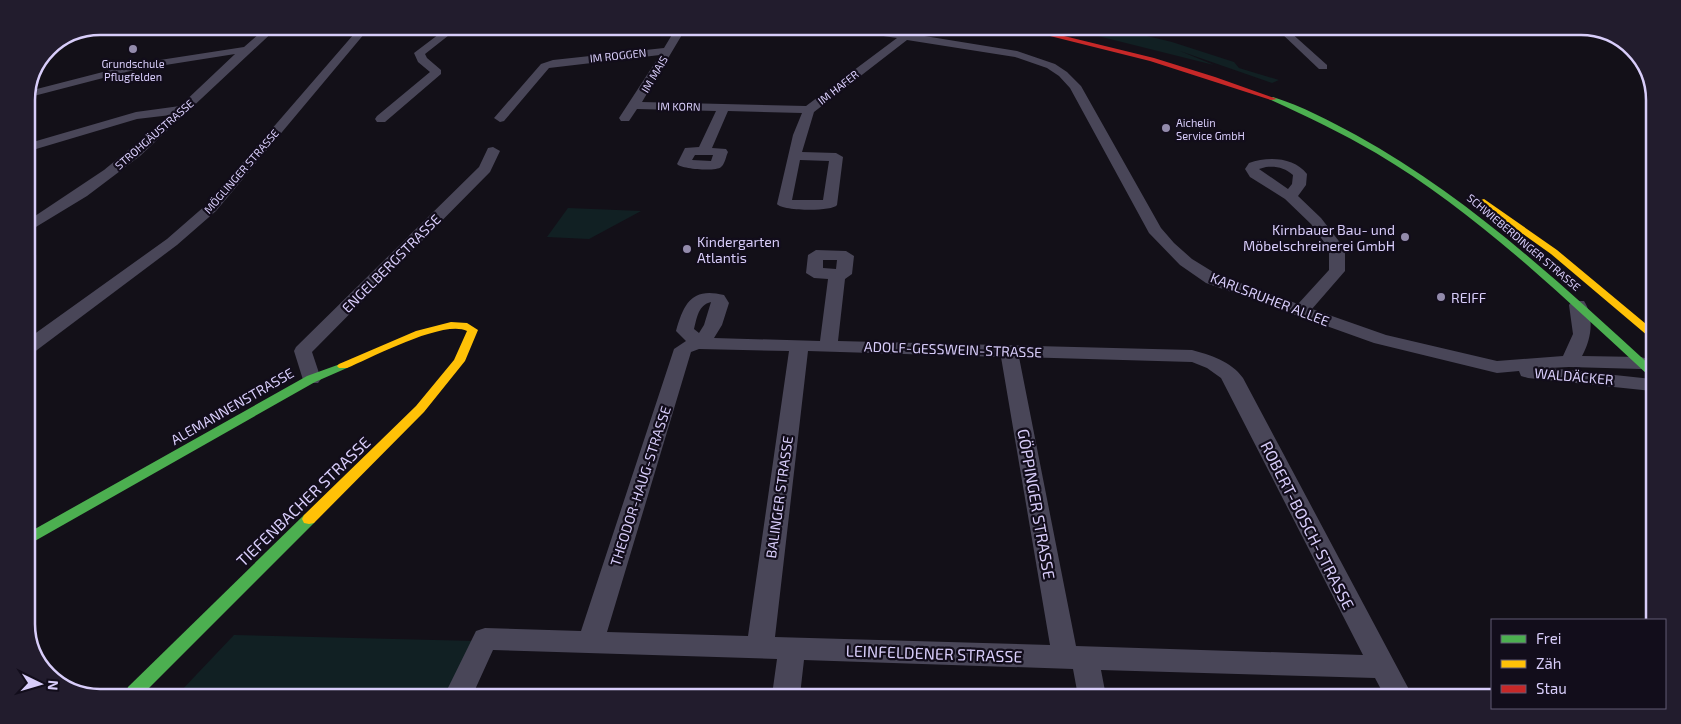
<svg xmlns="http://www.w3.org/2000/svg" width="1681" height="724" font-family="'Exo 2',sans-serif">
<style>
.green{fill:#112023}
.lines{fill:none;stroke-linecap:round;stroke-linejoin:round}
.street{fill:#494658;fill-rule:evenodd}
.fast{fill:#4caf50;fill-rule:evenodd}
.slow{fill:#ffc107;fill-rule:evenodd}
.jam{fill:#c62828;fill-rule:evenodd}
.poi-dot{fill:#938bab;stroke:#120d1b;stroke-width:2}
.labels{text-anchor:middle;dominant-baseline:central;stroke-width:4.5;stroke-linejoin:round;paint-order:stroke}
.far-street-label{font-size:11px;fill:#d8cdfa;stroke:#120d1b}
.far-poi-label{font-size:11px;fill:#d8cdfa;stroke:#120d1b}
.poi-label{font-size:14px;fill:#d8cdfa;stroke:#120d1b;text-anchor:start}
.street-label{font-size:14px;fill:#d8cdfa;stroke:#120d1b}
.near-street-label{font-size:16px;fill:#d8cdfa;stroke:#120d1b}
.rim{fill:none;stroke:#d8cdfa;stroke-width:2.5}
</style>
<rect width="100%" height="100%" fill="#131018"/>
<g class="green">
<polygon points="1074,30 1122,30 1172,42 1234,62 1239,68 1279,80 1272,83 1180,51 1214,65"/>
<polygon points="568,208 641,211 589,239 547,237"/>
<polygon points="234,635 475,641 450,694 179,693"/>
</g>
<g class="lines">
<g class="street">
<polygon points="105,26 123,26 78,39 74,37"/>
<polygon points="267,27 278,27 140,156 87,196 26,233 26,222 104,170 171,115 137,119 26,152 26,144 136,112 180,106 235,54 134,70 26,98 29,91 134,64 244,47"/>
<polygon points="360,27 370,27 216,211 177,245 33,353 26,354 26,340 167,239 206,205"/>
<polygon points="447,28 458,28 425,54 427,58 441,70 441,74 385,122 377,122 375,119 377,116 430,72 418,62 414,53"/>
<path d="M 676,28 L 686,28 L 642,102 L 806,106 L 897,38 L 856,32 L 851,29 L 906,33 L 1017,51 L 1055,64 L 1067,72 L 1081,86 L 1161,228 L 1174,243 L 1192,259 L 1218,275 L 1298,304 L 1329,270 L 1329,249 L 1311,224 L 1285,199 L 1250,177 L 1245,169 L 1249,163 C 1268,156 1294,157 1307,174 L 1306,185 L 1298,196 L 1321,218 L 1345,249 L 1345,271 L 1312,309 L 1386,335 L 1497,361 L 1563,356 L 1573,334 L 1569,305 L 1572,301 L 1584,301 C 1595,318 1591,340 1582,356 L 1641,357 L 1648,359 L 1650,363 L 1648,367 L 1641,369 L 1569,367 L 1549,368 L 1652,379 L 1652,391 L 1528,378 L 1521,376 L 1519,371 L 1497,373 L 1374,343 L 1206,283 L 1180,265 L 1149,233 L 1070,88 L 1059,76 L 1047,68 L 1015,57 L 907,40 L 814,112 L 802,152 L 836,153 L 843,157 L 837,205 C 832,212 782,211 777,204 L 793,135 L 802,113 L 728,111 L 712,148 L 726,149 L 728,152 C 726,156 725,164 721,167 C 716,172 681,169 677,164 L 685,148 L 699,147 L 716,111 L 637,109 L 629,121 L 621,121 L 619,118 L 660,55 L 549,68 L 504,121 L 500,122 L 494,118 L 541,64 L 553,60 L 664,48 ZM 695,155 L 713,155 L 711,161 L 692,160 ZM 800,160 L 829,161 L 823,200 L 792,200 ZM 1266,167 C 1277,166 1285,168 1293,175 L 1292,184 L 1288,189 L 1259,169 Z"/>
<polygon points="1279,31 1289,31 1327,65 1327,69 1319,69"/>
<polygon points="493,147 500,151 490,172 312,352 321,379 318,383 304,383 294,351 296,347 479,167 488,148"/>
<path d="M 816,250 L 846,251 L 854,256 L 852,274 L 845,279 L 838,341 L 1192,350 C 1210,355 1231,361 1243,378 L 1413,697 L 1385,697 L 1375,678 L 1101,670 L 1106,696 L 1078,696 L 1073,669 L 804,660 L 800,695 L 772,695 L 777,659 L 493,650 L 473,694 L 445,694 L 476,631 L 485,628 L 581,631 L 674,349 L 686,341 L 676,331 C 684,303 692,287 724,295 L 729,303 L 722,325 L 714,338 L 820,341 L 828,279 L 814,278 L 806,273 L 808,255 ZM 823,260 L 837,260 L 836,269 L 823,268 ZM 711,302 L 704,325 L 699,333 L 694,329 C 697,318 698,305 711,302 ZM 699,349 L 789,351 L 748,636 L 607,632 L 691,352 ZM 808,351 L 1001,357 L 1050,645 L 775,637 ZM 1019,357 L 1192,362 L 1207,368 L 1221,378 L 1363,655 L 1076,646 Z"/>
</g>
<g class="fast">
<path d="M 1273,97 C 1302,106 1330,121 1356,135 C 1467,196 1559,282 1652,367 L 1652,376 L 1648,375 C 1562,296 1477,213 1376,153 C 1342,133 1306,116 1271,100 L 1269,99 Z"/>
<polygon points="343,363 349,366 347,368 315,382 26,546 26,534 307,376"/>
<polygon points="309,514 314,515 316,519 314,523 145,692 126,692 128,687 304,515"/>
</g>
<g class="slow">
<polygon points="1484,199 1557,250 1652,329 1652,337 1648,336 1551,254 1481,204 1481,200"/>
<path d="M 451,322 L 467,323 L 478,330 L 465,361 L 424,412 L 314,523 L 309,524 L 304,523 L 302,519 L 304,515 L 416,406 L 454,360 L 467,331 C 444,319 371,358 347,368 L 339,368 L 337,366 L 339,364 L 416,331 Z"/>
</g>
<polygon class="jam" points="1026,30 1036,30 1060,35 1154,58 1215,77 1277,99 1271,100 1150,61"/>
</g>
<g class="poi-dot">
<circle cx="133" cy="49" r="5"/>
<circle cx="1166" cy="128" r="5"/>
<circle cx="1405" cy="237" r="5"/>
<circle cx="687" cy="249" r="5"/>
<circle cx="1441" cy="297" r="5"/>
</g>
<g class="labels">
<g class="far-street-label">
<text transform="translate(618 55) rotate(-6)">IM ROGGEN</text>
<text transform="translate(654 74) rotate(-59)">IM MAIS</text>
<text transform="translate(838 87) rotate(-38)">IM HAFER</text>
<text transform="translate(679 106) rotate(1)">IM KORN</text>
<text transform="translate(154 134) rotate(-41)">STROHGÄUSTRASSE</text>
<text transform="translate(241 171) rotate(-49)">MÖGLINGER STRASSE</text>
<text transform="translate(1524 242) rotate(40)">SCHWIEBERDINGER STRASSE</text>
</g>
<g class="far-poi-label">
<text x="133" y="63">Grundschule<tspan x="133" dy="13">Pflugfelden</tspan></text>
<text x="1176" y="122" text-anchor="start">Aichelin<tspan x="1176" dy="13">Service GmbH</tspan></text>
</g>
<g class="poi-label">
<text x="1395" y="229" text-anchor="end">Kirnbauer Bau- und<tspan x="1395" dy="16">Möbelschreinerei GmbH</tspan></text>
<text x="697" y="241">Kindergarten<tspan x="697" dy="16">Atlantis</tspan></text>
<text x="1451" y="297">REIFF</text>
</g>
<g class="street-label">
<text transform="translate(391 263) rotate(-45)">ENGELBERGSTRASSE</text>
<text transform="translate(1270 299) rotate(21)">KARLSRUHER ALLEE</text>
<text transform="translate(953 349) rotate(2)">ADOLF-GESSWEIN-STRASSE</text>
<text transform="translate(1574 376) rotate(5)">WALDÄCKER</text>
<text transform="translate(232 406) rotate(-30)">ALEMANNENSTRASSE</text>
<text transform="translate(640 486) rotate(-72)">THEODOR-HAUG-STRASSE</text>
<text transform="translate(779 497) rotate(-82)">BALINGER STRASSE</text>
</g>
<g class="near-street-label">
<text transform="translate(303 501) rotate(-44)">TIEFENBACHER STRASSE</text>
<text transform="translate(1037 504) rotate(80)">GÖPPINGER STRASSE</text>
<text transform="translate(1308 525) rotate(63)">ROBERT-BOSCH-STRASSE</text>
<text transform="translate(934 653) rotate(2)">LEINFELDENER STRASSE</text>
</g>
</g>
<path d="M0 0H1681V724H0ZM100 35H1581A65 65 0 0 1 1646 100V624A65 65 0 0 1 1581 689H100A65 65 0 0 1 35 624V100A65 65 0 0 1 100 35Z" fill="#221c2d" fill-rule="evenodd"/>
<path class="rim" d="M100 35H1581A65 65 0 0 1 1646 100V624A65 65 0 0 1 1581 689H100A65 65 0 0 1 35 624V100A65 65 0 0 1 100 35Z"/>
<rect x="1491" y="619" width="175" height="90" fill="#120d1b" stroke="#615a74"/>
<rect x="1501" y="635" width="25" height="8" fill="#4caf50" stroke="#615a74"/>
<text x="1536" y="644" font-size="15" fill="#d8cdfa">Frei</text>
<rect x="1501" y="660" width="25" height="8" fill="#ffc107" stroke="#615a74"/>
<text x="1536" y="669" font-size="15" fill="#d8cdfa">Zäh</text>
<rect x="1501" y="685" width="25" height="8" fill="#c62828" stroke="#615a74"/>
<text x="1536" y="694" font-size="15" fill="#d8cdfa">Stau</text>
<g transform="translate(40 684) rotate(95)" stroke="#120d1b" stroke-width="4" paint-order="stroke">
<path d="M0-4L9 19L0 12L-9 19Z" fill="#d8cdfa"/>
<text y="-8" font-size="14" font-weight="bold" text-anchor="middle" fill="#d8cdfa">N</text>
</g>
</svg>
